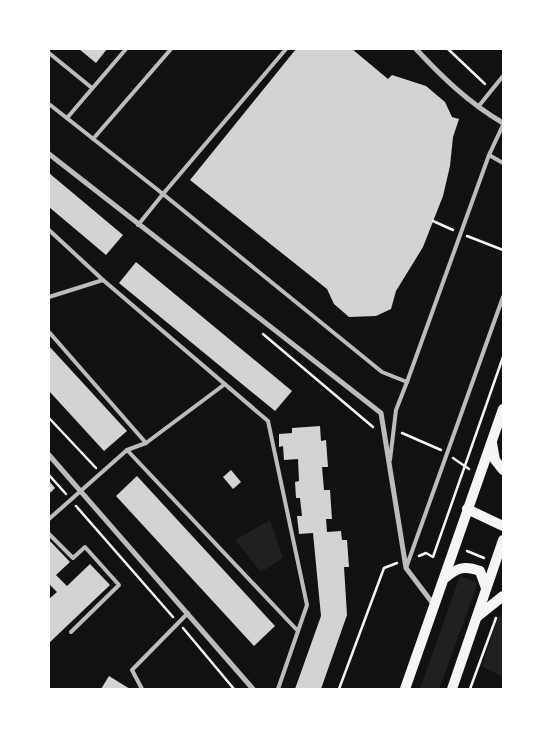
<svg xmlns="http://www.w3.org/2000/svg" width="552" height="738" font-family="'Work Sans',sans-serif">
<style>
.green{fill:#202020}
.building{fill:#d3d3d3}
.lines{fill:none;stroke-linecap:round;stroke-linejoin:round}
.path{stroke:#f5f5f5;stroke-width:2.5}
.service{stroke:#bcbcbc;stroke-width:4}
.minor{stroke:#bcbcbc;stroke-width:5}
.secondary{stroke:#f5f5f5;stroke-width:10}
</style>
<rect width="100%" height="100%" fill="#111"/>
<g class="green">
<polygon points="270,520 283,558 261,572 235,540"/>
<polygon points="460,576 478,583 439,689 420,689"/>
<polygon points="503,612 503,677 482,666 498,618"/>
</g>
<g class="building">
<polygon points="79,49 107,49 96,63"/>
<polygon points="296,49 352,49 388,79 392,75 426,86 445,102 452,117 459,119 453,137 450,166 443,196 423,247 396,291 391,309 376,316 349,317 334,304 327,289 190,180"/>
<polygon points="49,173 123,235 106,255 49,207"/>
<polygon points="136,262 292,391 275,411 119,283"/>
<polygon points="49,346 127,431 104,451 49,391"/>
<polygon points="320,426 321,441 326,440 328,467 322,467 324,490 330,490 332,519 326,519 327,532 341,531 342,540 347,540 349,567 344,567 347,615 321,689 295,689 321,616 313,533 299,534 297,516 302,516 300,498 296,498 295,482 299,481 298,459 284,460 283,446 279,447 279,434 292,433 292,428"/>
<polygon points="231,470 241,482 233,489 223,477"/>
<polygon points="137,476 275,626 254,646 116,496"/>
<polygon points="49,481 55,488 49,494"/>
<polygon points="49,540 70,562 56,575 67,586 90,564 110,585 49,643 49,599 57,592 49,584"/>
<polygon points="109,676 130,689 101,689"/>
</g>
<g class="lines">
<g class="path">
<polyline points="448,49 485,84"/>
<polyline points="433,221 453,230"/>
<polyline points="467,236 503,250"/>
<polyline points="263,334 373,427"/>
<polyline points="49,418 96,468"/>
<polyline points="402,433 441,450"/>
<polyline points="453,458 469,469"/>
<polyline points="49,475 66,494"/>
<polyline points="76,506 173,617"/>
<polyline points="467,551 484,558"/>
<polyline points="419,556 426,553 433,557 503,357"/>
<polyline points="183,628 234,689"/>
<polyline points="339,689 384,568 397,563"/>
<polyline points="470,689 496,618"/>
</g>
<g class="service">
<polyline points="49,53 92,88"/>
<polyline points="49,104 163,194 286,49"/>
<polyline points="478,107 503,76"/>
<polyline points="67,118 126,49"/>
<polyline points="93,139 171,49"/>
<polyline points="489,155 503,163"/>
<polyline points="138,225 163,194 382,372 407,382 489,155 503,125"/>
<polyline points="49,230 103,280"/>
<polyline points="49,297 103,280 268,421 307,605 278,689"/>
<polyline points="49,332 146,443 127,450 49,519"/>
<polyline points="146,443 225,384"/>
<polyline points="127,450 297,630"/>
<polyline points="390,460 396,410 407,382"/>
<polyline points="49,534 73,558 85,547 119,585 71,632"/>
<polyline points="406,568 503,297"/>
<polyline points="142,689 132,670 188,613"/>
</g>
<g class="minor">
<path d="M 416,49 C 443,78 469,103 503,123"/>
<polyline points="49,154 381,413 406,568 434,605"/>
<polyline points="49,455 253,689"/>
</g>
<g class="secondary">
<polyline points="492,443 495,460 503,470"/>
<polyline points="467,509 503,526"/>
<path d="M 445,578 C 457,568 464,565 480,571 L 486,588"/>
<polyline points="478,616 503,596"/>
<polyline points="405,689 503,409"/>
<polyline points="452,689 503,540"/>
</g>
</g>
<rect width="552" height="738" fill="none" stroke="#ffffff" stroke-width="100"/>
</svg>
